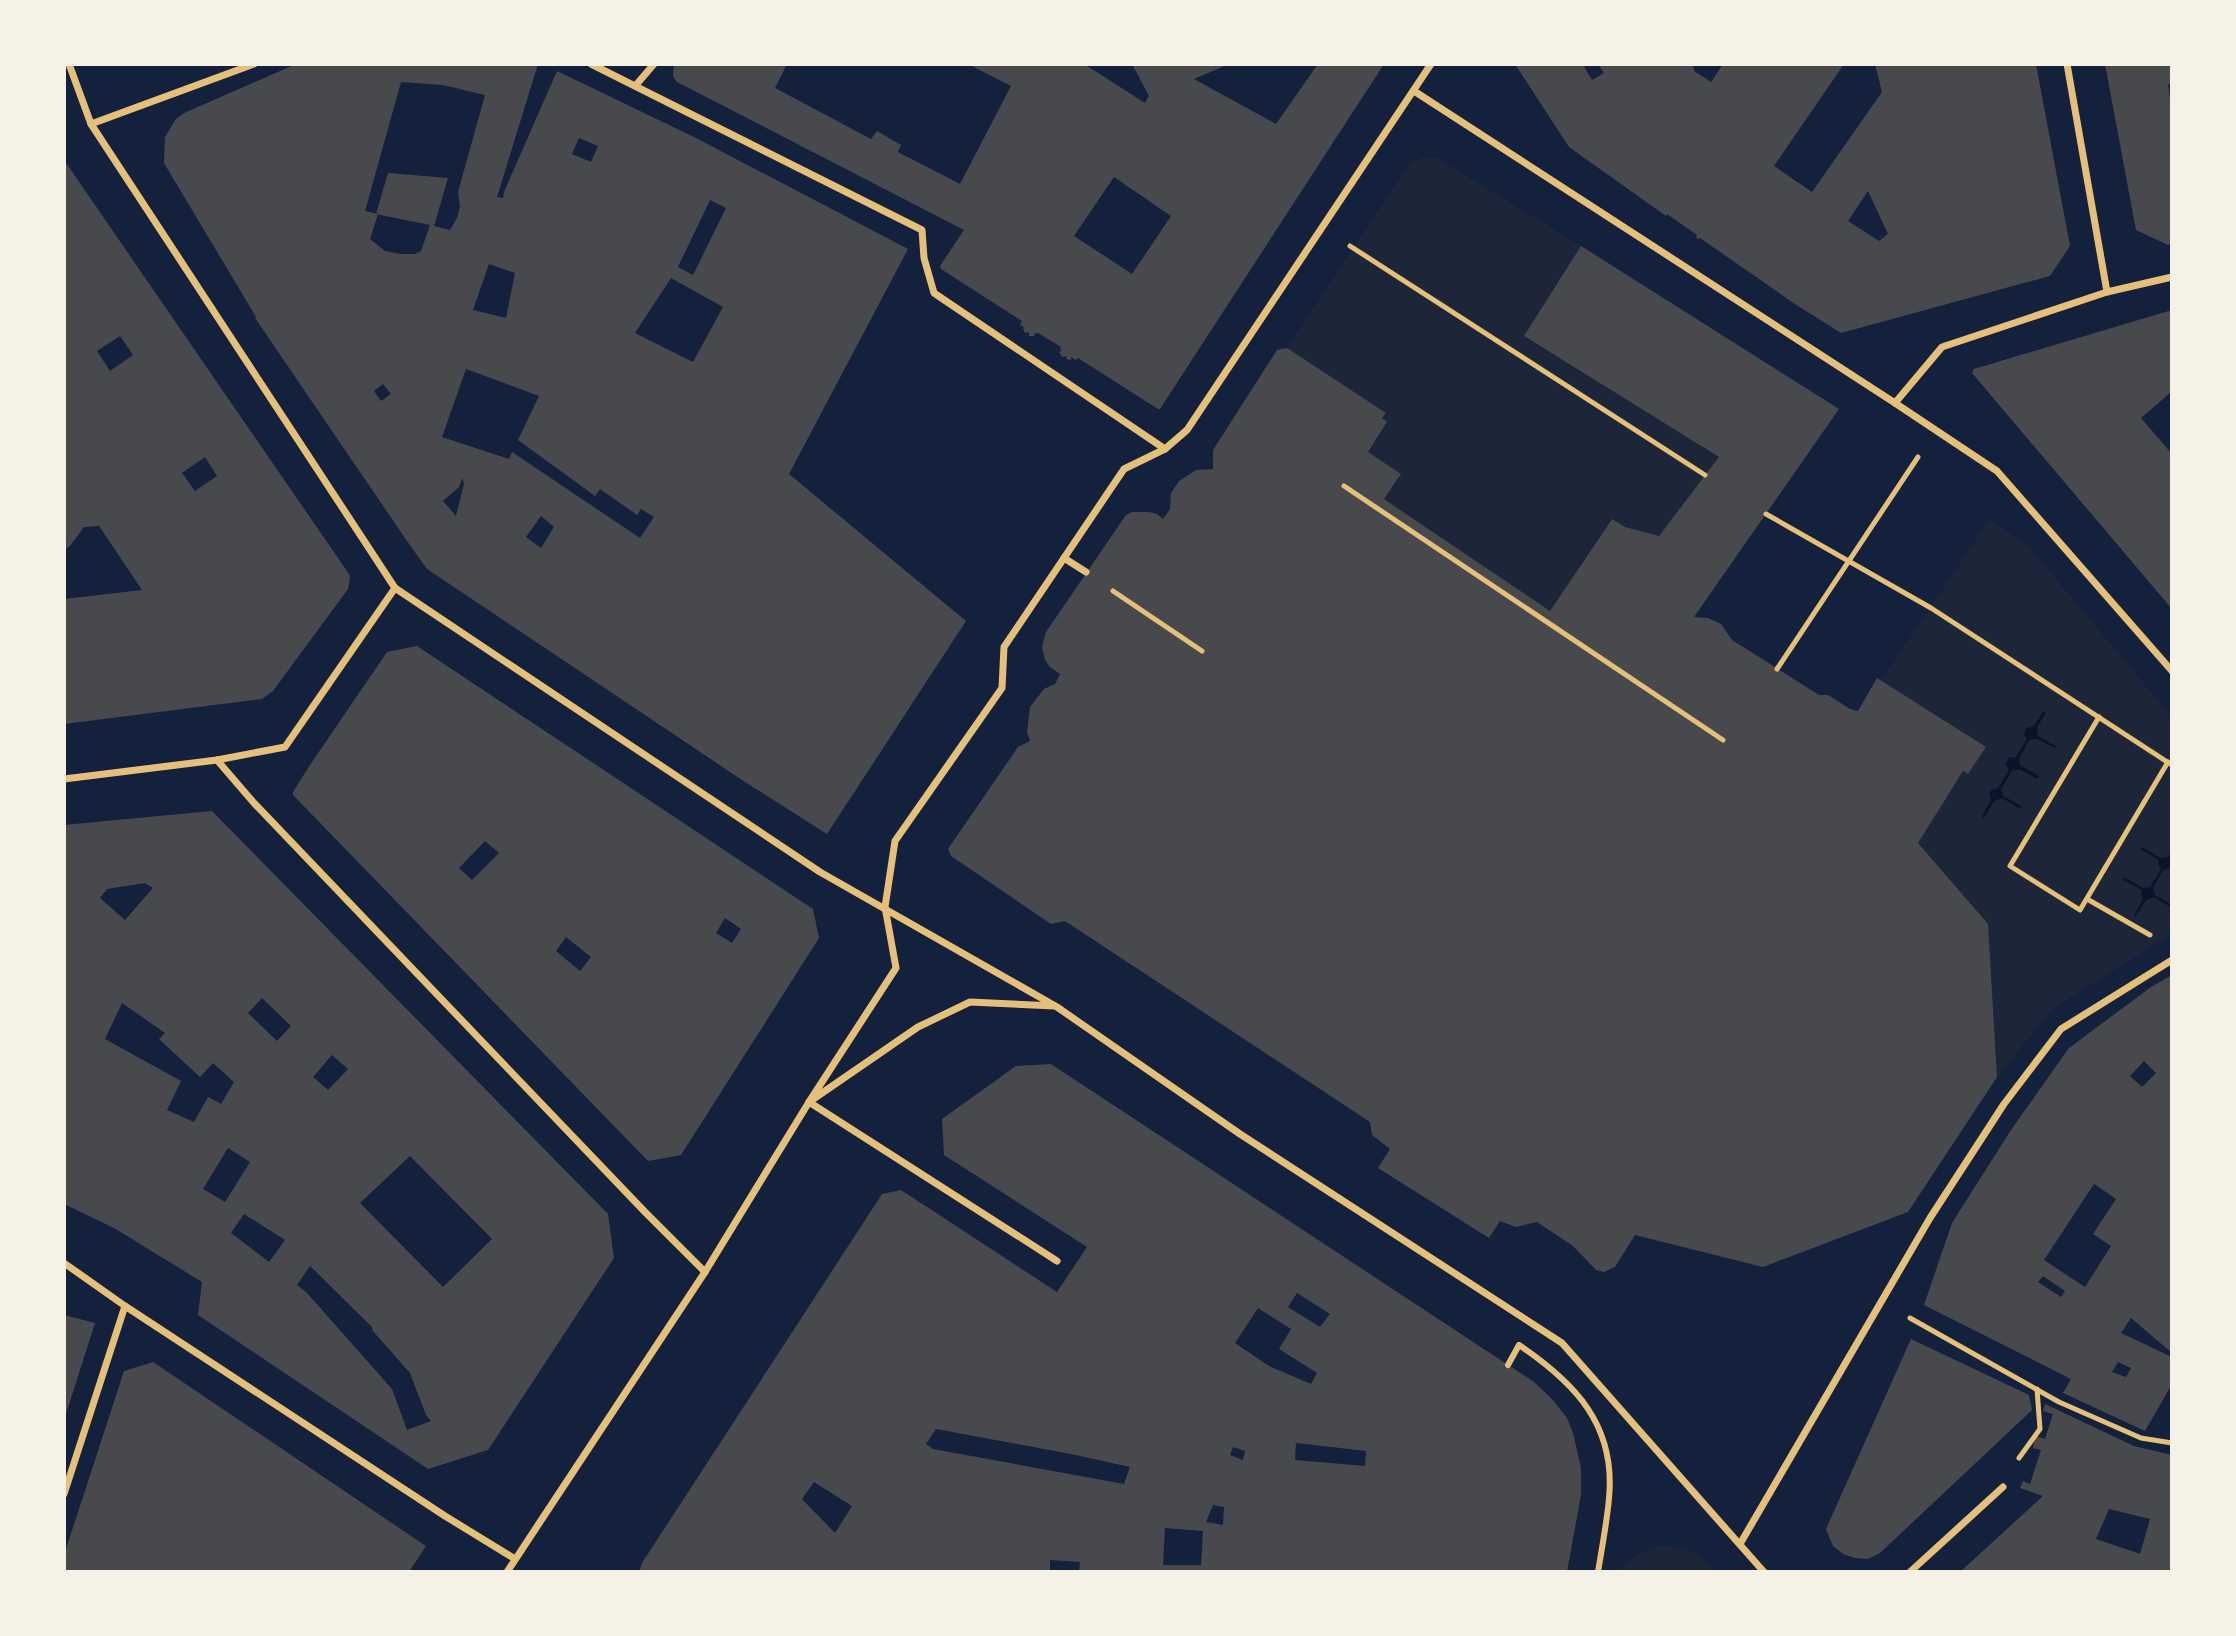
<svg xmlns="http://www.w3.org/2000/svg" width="2236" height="1636" font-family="'DejaVu Sans',sans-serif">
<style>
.green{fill:#1d2539}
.water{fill:#0b132b}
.building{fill:#48494c;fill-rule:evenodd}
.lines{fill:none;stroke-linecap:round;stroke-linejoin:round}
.path{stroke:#e5c07b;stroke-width:5}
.service{stroke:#e5c07b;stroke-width:6}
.pedestrian{stroke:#e5c07b;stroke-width:7}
</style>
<rect width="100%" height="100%" fill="#14213d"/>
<g class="green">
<polygon points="1423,157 1437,158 1581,246 1524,337 1719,457 1659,536 1625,527 1611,519 1550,611 1384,499 1401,474 1368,452 1387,423 1382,418 1386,413 1287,348 1409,164"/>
<polygon points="1990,519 2030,548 2172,717 2172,934 2052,1009 1997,1077 1988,924 1918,843 1963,771 1968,774 1985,747 1881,681"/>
<path d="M 1660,1546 C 1687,1547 1697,1551 1715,1572 L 1621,1572 C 1630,1556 1643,1551 1660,1546 Z"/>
</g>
<g class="water">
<polygon points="2043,711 2046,713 2037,727 2038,736 2056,746 2055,748 2037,739 2029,740 2019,759 2020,765 2039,776 2037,779 2019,769 2012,771 2001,789 2003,796 2021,806 2020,809 2002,798 1994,801 1984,818 1982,816 1991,800 1989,791 1998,788 2009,770 2006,764 2008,758 2016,757 2027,739 2024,734 2026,728 2034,726"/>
<polygon points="2142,847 2160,858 2168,857 2172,850 2172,868 2163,870 2153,888 2155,895 2172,905 2172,908 2154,897 2146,900 2136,916 2134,915 2143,899 2141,894 2142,890 2123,880 2124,877 2143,888 2150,887 2161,869 2158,864 2159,860 2140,849"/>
</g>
<g class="building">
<path d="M 296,64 L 538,64 L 497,197 L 503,198 L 504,192 L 557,71 L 694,137 L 908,249 L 789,474 L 966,621 L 827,834 L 742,780 L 427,569 L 407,541 L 255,318 L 256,317 L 164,163 L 165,137 L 176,119 L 184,113 ZM 401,82 L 443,85 L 485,95 L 458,192 L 460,207 L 457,218 L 450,230 L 434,226 L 448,178 L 388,173 L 376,214 L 430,225 L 421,251 L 415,254 L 401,254 L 385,251 L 370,239 L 378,214 L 365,211 ZM 579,138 L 598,146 L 591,162 L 572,154 ZM 710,200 L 726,208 L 693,275 L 678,267 ZM 489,264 L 515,273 L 506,318 L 473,310 ZM 671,278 L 723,307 L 693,362 L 635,333 ZM 466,369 L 539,396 L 518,440 L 595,496 L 600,489 L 637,515 L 641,509 L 654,517 L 640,538 L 512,452 L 509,459 L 442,437 ZM 383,384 L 391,394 L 381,401 L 374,391 ZM 462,478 L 464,484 L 456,516 L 443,501 L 459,487 ZM 541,516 L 554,527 L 541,548 L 526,537 Z"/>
<path d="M 674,64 L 787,64 L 775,88 L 871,139 L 877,131 L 901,145 L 898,152 L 960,184 L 1011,86 L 968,64 L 1084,64 L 1145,103 L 1149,96 L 1132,64 L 1229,64 L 1194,79 L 1276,124 L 1318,64 L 1384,64 L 1160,409 L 1158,409 L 1078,358 L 1076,360 L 1071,357 L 1071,360 L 1066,359 L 1067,356 L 1062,357 L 1059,352 L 1062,350 L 1060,349 L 1061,347 L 1038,333 L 1035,333 L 1034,336 L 1029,336 L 1029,332 L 1025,333 L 1023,328 L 1024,327 L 1020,325 L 1022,321 L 941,269 L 940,266 L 964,230 L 677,82 L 673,76 ZM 1114,177 L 1171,216 L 1132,274 L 1074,236 Z"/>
<path d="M 1515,64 L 1589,64 L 1584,67 L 1592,80 L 1604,73 L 1598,64 L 1693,64 L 1694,71 L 1711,82 L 1723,64 L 1844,64 L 1774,166 L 1812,192 L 1882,92 L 1875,64 L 2036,64 L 2070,246 L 2050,276 L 1841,333 L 1795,304 L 1700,238 L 1698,239 L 1696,237 L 1697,235 L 1667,214 L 1666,216 L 1569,147 ZM 1868,191 L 1888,234 L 1879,241 L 1848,221 Z"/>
<polygon points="2105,64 2172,64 2172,84 2168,84 2170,97 2172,97 2172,244 2168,245 2136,230"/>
<path d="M 64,160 L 349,574 L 350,578 L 348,589 L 273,691 L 262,699 L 64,724 L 64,599 L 142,590 L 99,526 L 84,527 L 70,546 L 64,550 ZM 120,336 L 133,355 L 110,371 L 97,351 ZM 205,457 L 217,476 L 195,491 L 182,473 Z"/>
<polygon points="1581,246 1839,409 1694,617 1708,618 1721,624 1732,640 1819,695 1828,695 1850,709 1858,711 1877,678 1986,747 1968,774 1963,771 1918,843 1988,924 1997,1077 1908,1212 1763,1267 1635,1235 1615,1267 1604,1272 1596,1270 1573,1246 1537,1222 1516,1227 1500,1221 1489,1238 1378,1168 1390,1149 1372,1135 1370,1122 1065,921 1051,924 951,856 948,849 1018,747 1030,741 1027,732 1030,707 1044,689 1055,684 1060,674 1050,667 1045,660 1042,647 1046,632 1126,515 1132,512 1149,512 1157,514 1163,519 1170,509 1171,493 1179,481 1196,470 1213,469 1213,450 1277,350 1287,348 1386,413 1382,418 1387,422 1368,452 1401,474 1384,499 1550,611 1612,519 1625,527 1659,536 1719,457 1524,336"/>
<polygon points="2172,310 2172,391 2141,418 2172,454 2172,609 1972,373 1974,369"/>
<path d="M 417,646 L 813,909 L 819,938 L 681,1155 L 648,1161 L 293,795 L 293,792 L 310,765 L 387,652 ZM 485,841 L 499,853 L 472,880 L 459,868 ZM 725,918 L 741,929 L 732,943 L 716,933 ZM 566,937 L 591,957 L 580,971 L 556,951 Z"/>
<path d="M 212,811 L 608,1214 L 614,1258 L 488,1450 L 428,1469 L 198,1315 L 202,1282 L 114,1228 L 64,1204 L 64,825 ZM 145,883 L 153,888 L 125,920 L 100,898 L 107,889 ZM 262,998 L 291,1026 L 277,1041 L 248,1013 ZM 122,1003 L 165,1033 L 159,1039 L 200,1077 L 213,1063 L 234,1082 L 221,1104 L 208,1097 L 194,1122 L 167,1110 L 181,1081 L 105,1039 ZM 332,1055 L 348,1069 L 328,1090 L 313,1077 ZM 228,1148 L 250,1162 L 225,1202 L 203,1189 ZM 410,1156 L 492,1239 L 443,1287 L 360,1203 ZM 244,1214 L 285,1240 L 269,1262 L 231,1233 ZM 310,1266 L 373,1328 L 372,1330 L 410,1373 L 426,1415 L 431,1421 L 407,1430 L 392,1389 L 307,1293 L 297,1285 Z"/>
<path d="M 2172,975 L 2172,1353 L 2131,1318 L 2121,1333 L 2172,1357 L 2172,1384 L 2145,1431 L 2063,1393 L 2071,1379 L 1924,1305 L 1952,1223 L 2011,1130 L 2069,1048 L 2151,987 ZM 2144,1061 L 2156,1073 L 2142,1087 L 2130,1076 ZM 2094,1184 L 2116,1199 L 2093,1234 L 2111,1246 L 2085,1287 L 2044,1260 ZM 2043,1276 L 2065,1291 L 2061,1297 L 2038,1282 ZM 2118,1362 L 2131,1368 L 2126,1377 L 2112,1372 Z"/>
<path d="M 1051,1064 L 1534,1382 L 1552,1399 L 1567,1418 L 1573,1433 L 1581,1468 L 1581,1495 L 1567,1572 L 1079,1572 L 1080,1562 L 1050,1560 L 1050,1572 L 639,1572 L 642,1563 L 882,1194 L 901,1190 L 1057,1292 L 1087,1247 L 944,1155 L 942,1119 L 1016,1066 ZM 1297,1293 L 1330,1314 L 1320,1327 L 1288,1307 ZM 1258,1308 L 1291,1329 L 1279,1349 L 1317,1373 L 1311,1384 L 1269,1366 L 1235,1343 ZM 936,1429 L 1076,1455 L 1130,1467 L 1124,1484 L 933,1449 L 926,1444 ZM 1296,1443 L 1366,1451 L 1365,1466 L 1295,1460 ZM 1233,1447 L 1245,1451 L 1243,1460 L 1230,1455 ZM 814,1482 L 852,1506 L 835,1533 L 802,1499 ZM 1213,1505 L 1224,1507 L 1223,1525 L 1206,1522 ZM 1165,1528 L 1203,1531 L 1201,1565 L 1163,1565 Z"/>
<polygon points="64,1315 95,1323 65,1417 64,1417"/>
<polygon points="1911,1339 2029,1395 2032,1410 1880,1553 1868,1559 1855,1558 1843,1554 1833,1546 1826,1529"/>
<polygon points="153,1362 426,1546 409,1572 64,1572 64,1555 124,1371"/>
<path d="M 2045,1404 L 2134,1446 L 2172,1455 L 2172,1572 L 1960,1572 L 2043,1496 L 2020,1488 L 2023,1481 L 2030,1484 L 2041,1450 L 2033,1448 L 2035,1436 L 2045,1439 L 2053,1414 L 2043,1411 ZM 2109,1509 L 2150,1519 L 2140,1554 L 2096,1539 Z"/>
</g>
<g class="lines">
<g class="path">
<polyline points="1350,246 1705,475"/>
<polyline points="1344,486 1723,740"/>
<polyline points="1766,514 1931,608 2172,765"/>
<polyline points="1113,591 1202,651"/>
<polyline points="1777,669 1918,457"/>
<polyline points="2099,717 2010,866 2080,910 2168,762"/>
<polyline points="2087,899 2150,935"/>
<polyline points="1910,1318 2059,1402 2141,1438 2172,1443"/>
<polyline points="2019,1458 2040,1429 2037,1389"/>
</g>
<path class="service" d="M 1508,1365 L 1519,1345 C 1575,1383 1616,1425 1609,1498 C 1607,1522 1602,1547 1598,1572"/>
<g class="pedestrian">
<polyline points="69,64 91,124 395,588 820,872 1057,1007 1240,1134 1562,1343 1764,1572"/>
<polyline points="591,64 922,230 924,258 934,293 1165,449"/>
<polyline points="2067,64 2107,292"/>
<polyline points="636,85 654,64"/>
<polyline points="1414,91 1895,403 1997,471 2172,671"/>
<polyline points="91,124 254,64"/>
<polyline points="1895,403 1942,347 2107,292 2172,277"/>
<polyline points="1064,558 1086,572"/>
<polyline points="217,760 254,803 645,1212 705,1272"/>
<polyline points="64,779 217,760 285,747 395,588"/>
<polyline points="1055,1006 970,1002 918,1027 809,1102 1057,1261"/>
<polyline points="64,1263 125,1306 445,1516 515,1559"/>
<polyline points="64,1494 125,1306"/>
<polyline points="1740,1544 1930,1218 2004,1104 2061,1029 2172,960"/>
<polyline points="507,1572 705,1272 809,1102 896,968 885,907 895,841 1002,688 1004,647 1124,469 1165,449 1187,430 1431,64"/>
<polyline points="1910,1572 2003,1487"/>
</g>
</g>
<rect width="2236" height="1636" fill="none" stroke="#f6f1e7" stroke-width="132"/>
</svg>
